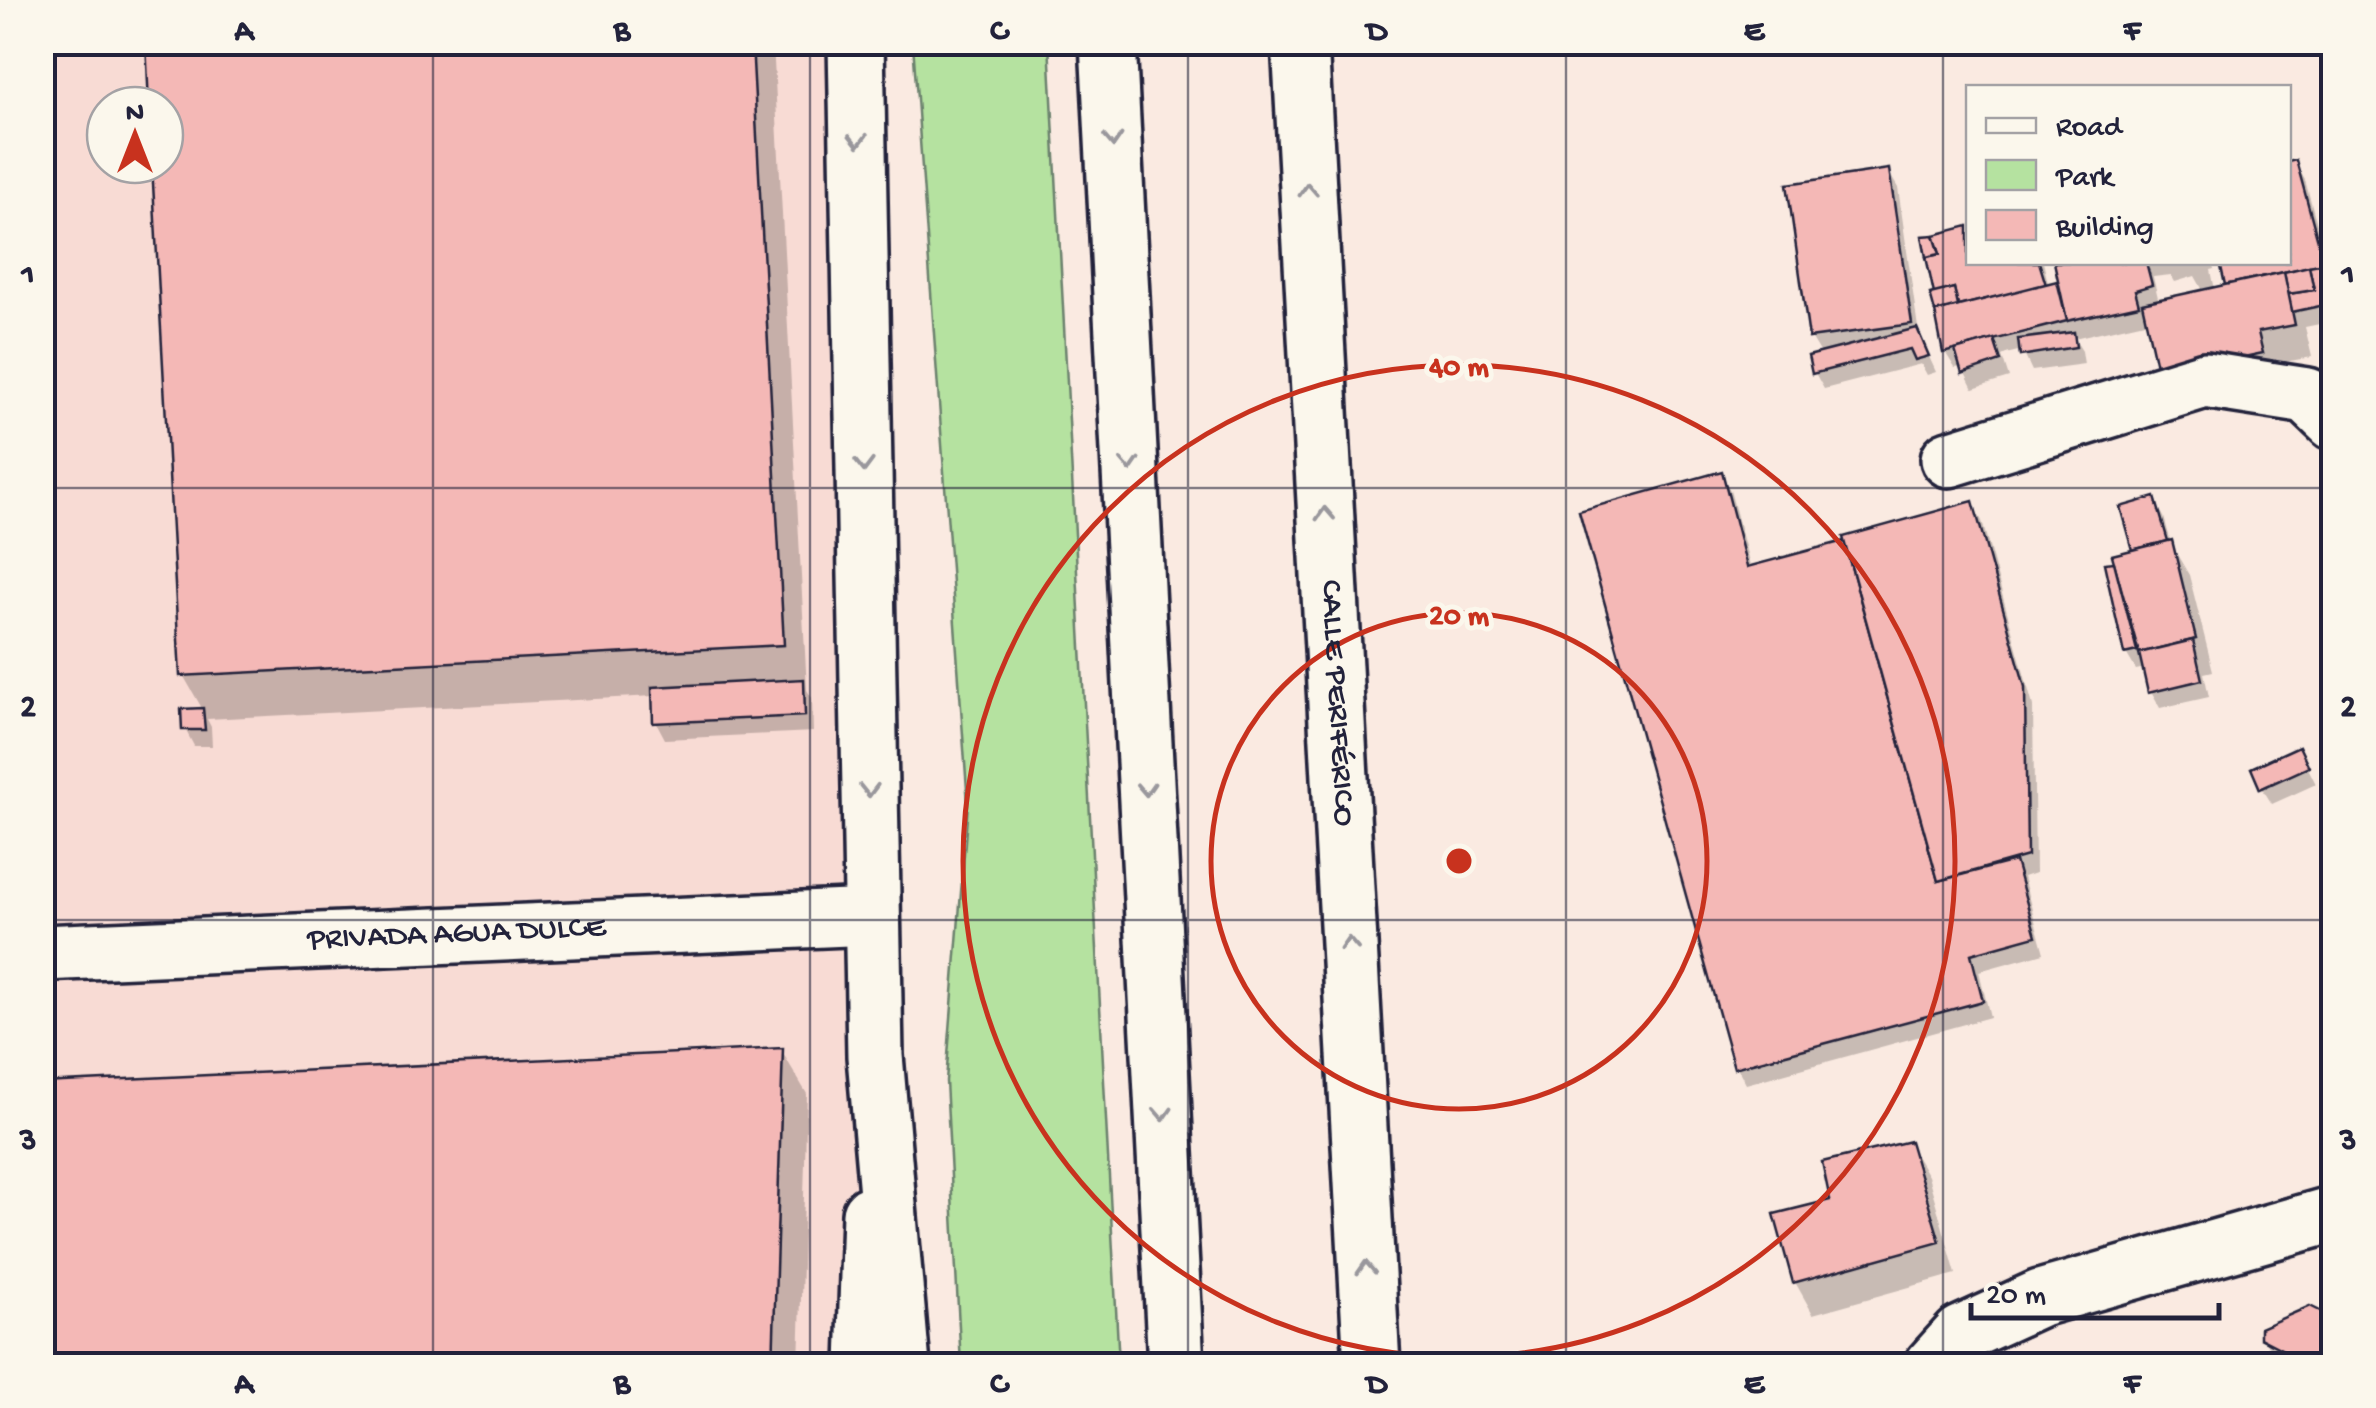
<svg xmlns="http://www.w3.org/2000/svg" width="2376" height="1408" font-family="'Gochi Hand',sans-serif">
<style>
.built{fill:#f8dbd4;fill-rule:evenodd}
.green{fill:#b5e2a0;stroke:#6c826e;stroke-width:2.5}
.shadow{fill:#0003;fill-rule:evenodd}
.building{fill:#f4b8b6;stroke:#22223b;stroke-width:2.5}
.lines{fill:none;stroke-linecap:round;stroke-linejoin:round}
.minor-casing{stroke:#22223b;stroke-width:62}
.highway-casing{stroke:#22223b;stroke-width:62}
.minor{stroke:#fbf7ec;stroke-width:55}
.highway{stroke:#fbf7ec;stroke-width:55}
.oneway{stroke:#99979c}
.grid{fill:none;stroke:#22223b;stroke-width:2.5;stroke-opacity:0.55}
.ring{fill:none;stroke:#c8321e;stroke-width:5}
.labels{text-anchor:middle;dominant-baseline:central;stroke-width:10;stroke-linejoin:round;paint-order:stroke}
.street-label{font-size:32px;fill:#22223b;stroke:#fbf7ec}
.centre{fill:#c8321e;stroke:#fbf7ec;stroke-width:5}
.ring-label{font-size:30px;text-anchor:middle;font-weight:bold;fill:#c8321e;stroke:#fbf7ec;stroke-width:10;stroke-linejoin:round;paint-order:stroke}
.neatline{fill:none;stroke:#22223b;stroke-width:4}
.grid-label{font-size:32px;text-anchor:middle;font-weight:bold;fill:#22223b}
</style>
<rect width="100%" height="100%" fill="#faeae1"/>
<filter id="ink" filterUnits="userSpaceOnUse"><feTurbulence type="fractalNoise" baseFrequency=".01" numOctaves="2"/><feDisplacementMap in="SourceGraphic" scale="20" xChannelSelector="R" yChannelSelector="G"/><feConvolveMatrix kernelMatrix="1 2 1 2 8 2 1 2 1" color-interpolation-filters="sRGB"/></filter>
<g filter="url(#ink)">
<path class="built" d="M 42,43 L 826,43 L 856,920 L 864,1365 L 43,1365 ZM 105,105 L 165,105 L 165,165 L 105,165 Z"/>
<polygon class="green" points="913,43 1049,43 1119,1365 961,1365 946,1081 968,804"/>
<g class="shadow">
<polygon points="148,42 773,42 807,690 812,698 813,732 665,739 656,722 655,696 207,719 211,727 212,746 194,746 185,729 203,710 183,675 155,165 165,165 165,105 152,105"/>
<path d="M 2295,163 L 2305,180 L 2328,265 L 2334,264 L 2334,321 L 2305,327 L 2312,357 L 2274,364 L 2279,385 L 2149,321 L 2074,338 L 2082,351 L 2084,364 L 2032,371 L 2022,350 L 2006,354 L 2002,356 L 2009,378 L 1973,389 L 1962,367 L 1955,368 L 1945,352 L 1925,238 L 1968,228 L 1968,262 L 2043,262 L 2049,287 L 2060,283 L 2065,262 L 2213,262 L 2215,269 L 2211,270 L 2215,290 L 2288,262 ZM 2171,275 L 2175,282 L 2195,276 L 2204,292 L 2159,302 L 2153,277 Z"/>
<polygon points="1888,171 1898,188 1919,335 1936,372 1927,375 1921,364 1824,389 1815,373 1822,355 1811,337"/>
<polygon points="1720,474 1730,490 1751,569 1972,504 1982,521 2033,706 2035,873 2023,877 2044,953 1979,971 1990,1017 1746,1084 1737,1067"/>
<polygon points="2154,500 2164,517 2172,546 2189,575 2213,671 2204,673 2209,697 2160,708 2151,692 2145,668 2136,670 2126,653 2107,565 2136,552"/>
<polygon points="2307,766 2316,784 2272,804 2262,788"/>
<polygon points="781,1050 807,1094 799,1366 42,1366"/>
<polygon points="1909,1144 1928,1176 1956,1274 1813,1314 1795,1282 1833,1202"/>
<polygon points="2263,1337 2334,1366 2279,1366"/>
</g>
<g class="building">
<polygon points="146,42 752,42 784,645 180,676 152,165 165,165 165,105 149,105"/>
<polygon points="2296,160 2324,263 2225,285 2220,262 2288,262 2288,162"/>
<polygon points="1889,169 1912,324 1809,338 1787,184"/>
<polygon points="1968,226 1968,262 2039,262 2046,285 1958,306 1954,288 1934,294 1926,257 1940,254 1934,235"/>
<polygon points="1934,235 1940,254 1926,257 1922,236"/>
<polygon points="2334,261 2334,303 2292,312 2288,294 2314,290 2309,266"/>
<polygon points="2054,262 2146,262 2152,285 2135,290 2139,305 2067,321"/>
<polygon points="2309,266 2314,290 2288,294 2284,272"/>
<polygon points="2284,272 2295,325 2258,332 2263,353 2158,375 2142,303"/>
<polygon points="2057,281 2067,321 1943,353 1935,312"/>
<polygon points="1954,288 1958,306 1935,312 1930,294"/>
<polygon points="1917,328 1929,356 1915,360 1910,349 1812,374 1808,356"/>
<polygon points="2074,332 2076,347 2020,356 2018,339"/>
<polygon points="1994,339 2001,361 1962,374 1955,350"/>
<polygon points="1722,471 1747,567 1844,541 1938,881 2015,861 2036,936 1971,954 1983,1001 1734,1068 1579,511"/>
<polygon points="2155,497 2168,541 2132,550 2120,507"/>
<polygon points="1973,501 2025,687 2027,856 1938,881 1843,537"/>
<polygon points="2172,540 2196,639 2139,653 2112,555"/>
<polygon points="2114,562 2137,651 2124,654 2104,563"/>
<polygon points="2193,640 2202,680 2148,693 2139,653"/>
<polygon points="804,679 805,716 653,723 652,687"/>
<polygon points="203,708 205,730 182,730 181,709"/>
<polygon points="2299,746 2309,767 2260,789 2251,768"/>
<polygon points="783,1048 773,1366 42,1366 42,1083"/>
<polygon points="1910,1141 1940,1242 1793,1283 1774,1214 1830,1200 1822,1162"/>
<polygon points="2310,1306 2334,1318 2334,1366 2314,1366 2260,1338 2260,1328"/>
</g>
<g class="lines">
<g class="minor-casing">
<g id="minor">
<polyline points="1949,459 2205,380 2307,396 2334,422"/>
<path id="s1" d="M 42,953 L 871,917"/>
<polyline points="865,1366 870,1214"/>
<polyline points="1932,1366 1961,1334 2040,1298 2334,1214"/>
</g>
</g>
<g class="highway-casing">
<g id="highway">
<polyline points="856,42 875,1056 902,1366"/>
<polyline points="1108,42 1176,1366"/>
<path id="s2" d="M 1300,42 L 1372,1366"/>
</g>
</g>
<use href="#minor" class="minor"/>
<use href="#highway" class="highway"/>
</g>
<defs><path id="oneway-chevron" d="M-2-3.5L2.5 0L-2 3.5" fill="none" stroke-width="1.6" stroke-linecap="round" stroke-linejoin="round" transform="scale(2.5)"/></defs>
<g class="oneway">
<use href="#oneway-chevron" transform="translate(858 140) rotate(89)"/>
<use href="#oneway-chevron" transform="translate(1113 140) rotate(87)"/>
<use href="#oneway-chevron" transform="translate(1308 190) rotate(-93)"/>
<use href="#oneway-chevron" transform="translate(1130 464) rotate(87)"/>
<use href="#oneway-chevron" transform="translate(864 465) rotate(89)"/>
<use href="#oneway-chevron" transform="translate(1325 514) rotate(-93)"/>
<use href="#oneway-chevron" transform="translate(1146 789) rotate(87)"/>
<use href="#oneway-chevron" transform="translate(869 790) rotate(89)"/>
<use href="#oneway-chevron" transform="translate(1349 944) rotate(-93)"/>
<use href="#oneway-chevron" transform="translate(1163 1114) rotate(87)"/>
<use href="#oneway-chevron" transform="translate(1366 1268) rotate(-93)"/>
</g>
</g>
<path class="grid" d="M 433,42 L 433,1366M 810,42 L 810,1366M 1188,42 L 1188,1366M 1566,42 L 1566,1366M 1943,42 L 1943,1366M 42,488 L 2334,488M 42,920 L 2334,920"/>
<g class="ring">
<circle cx="1459" cy="861" r="248"/>
<circle cx="1459" cy="861" r="496"/>
</g>
<g class="labels">
<g class="street-label">
<text stroke="none"><textPath href="#s2" startOffset="662">CALLE PERIFÉRICO</textPath></text>
<text stroke="none"><textPath href="#s1" startOffset="415">PRIVADA AGUA DULCE</textPath></text>
</g>
</g>
<circle cx="1459" cy="861" r="15" class="centre"/>
<g class="ring-label">
<text x="1459" y="375">40 m</text>
<text x="1459" y="624">20 m</text>
</g>
<rect width="2376" height="1408" fill="none" stroke="#fbf7ec" stroke-width="110"/>
<rect x="1966" y="85" width="325" height="180" fill="#fbf7ec" stroke="#a4a2a5" stroke-width="2.5"/>
<rect x="1986" y="118" width="50" height="15" fill="#fbf7ec" stroke="#a4a2a5" stroke-width="2.5"/>
<text x="2056" y="135" font-size="30" fill="#22223b">Road</text>
<rect x="1986" y="160" width="50" height="30" fill="#b5e2a0" stroke="#a4a2a5" stroke-width="2.5"/>
<text x="2056" y="185" font-size="30" fill="#22223b">Park</text>
<rect x="1986" y="210" width="50" height="30" fill="#f4b8b6" stroke="#a4a2a5" stroke-width="2.5"/>
<text x="2056" y="235" font-size="30" fill="#22223b">Building</text>
<g transform="translate(135 135)"><circle r="48" fill="#fbf7ec" stroke="#a4a2a5" stroke-width="2.5"/>
<path d="M0-8L18 38L0 25L-18 38Z" fill="#c8321e"/>
<text y="-15" font-size="28" font-weight="bold" text-anchor="middle" fill="#22223b">N</text>
</g>
<path d="M1971 1303v15h248v-15" fill="none" stroke="#22223b" stroke-width="5"/>
<text x="1986" y="1303" font-size="30" fill="#22223b" stroke="#fbf7ec" stroke-width="8" paint-order="stroke">20 m</text>
<rect x="55" y="55" width="2266" height="1298" class="neatline"/>
<g class="grid-label">
<text x="244" y="39">A</text>
<text x="622" y="39">B</text>
<text x="999" y="39">C</text>
<text x="1377" y="39">D</text>
<text x="1754" y="39">E</text>
<text x="2132" y="39">F</text>
<text x="28" y="283">1</text>
<text x="2348" y="283">1</text>
<text x="28" y="715">2</text>
<text x="2348" y="715">2</text>
<text x="28" y="1148">3</text>
<text x="2348" y="1148">3</text>
<text x="244" y="1392">A</text>
<text x="622" y="1392">B</text>
<text x="999" y="1392">C</text>
<text x="1377" y="1392">D</text>
<text x="1754" y="1392">E</text>
<text x="2132" y="1392">F</text>
</g>
</svg>
